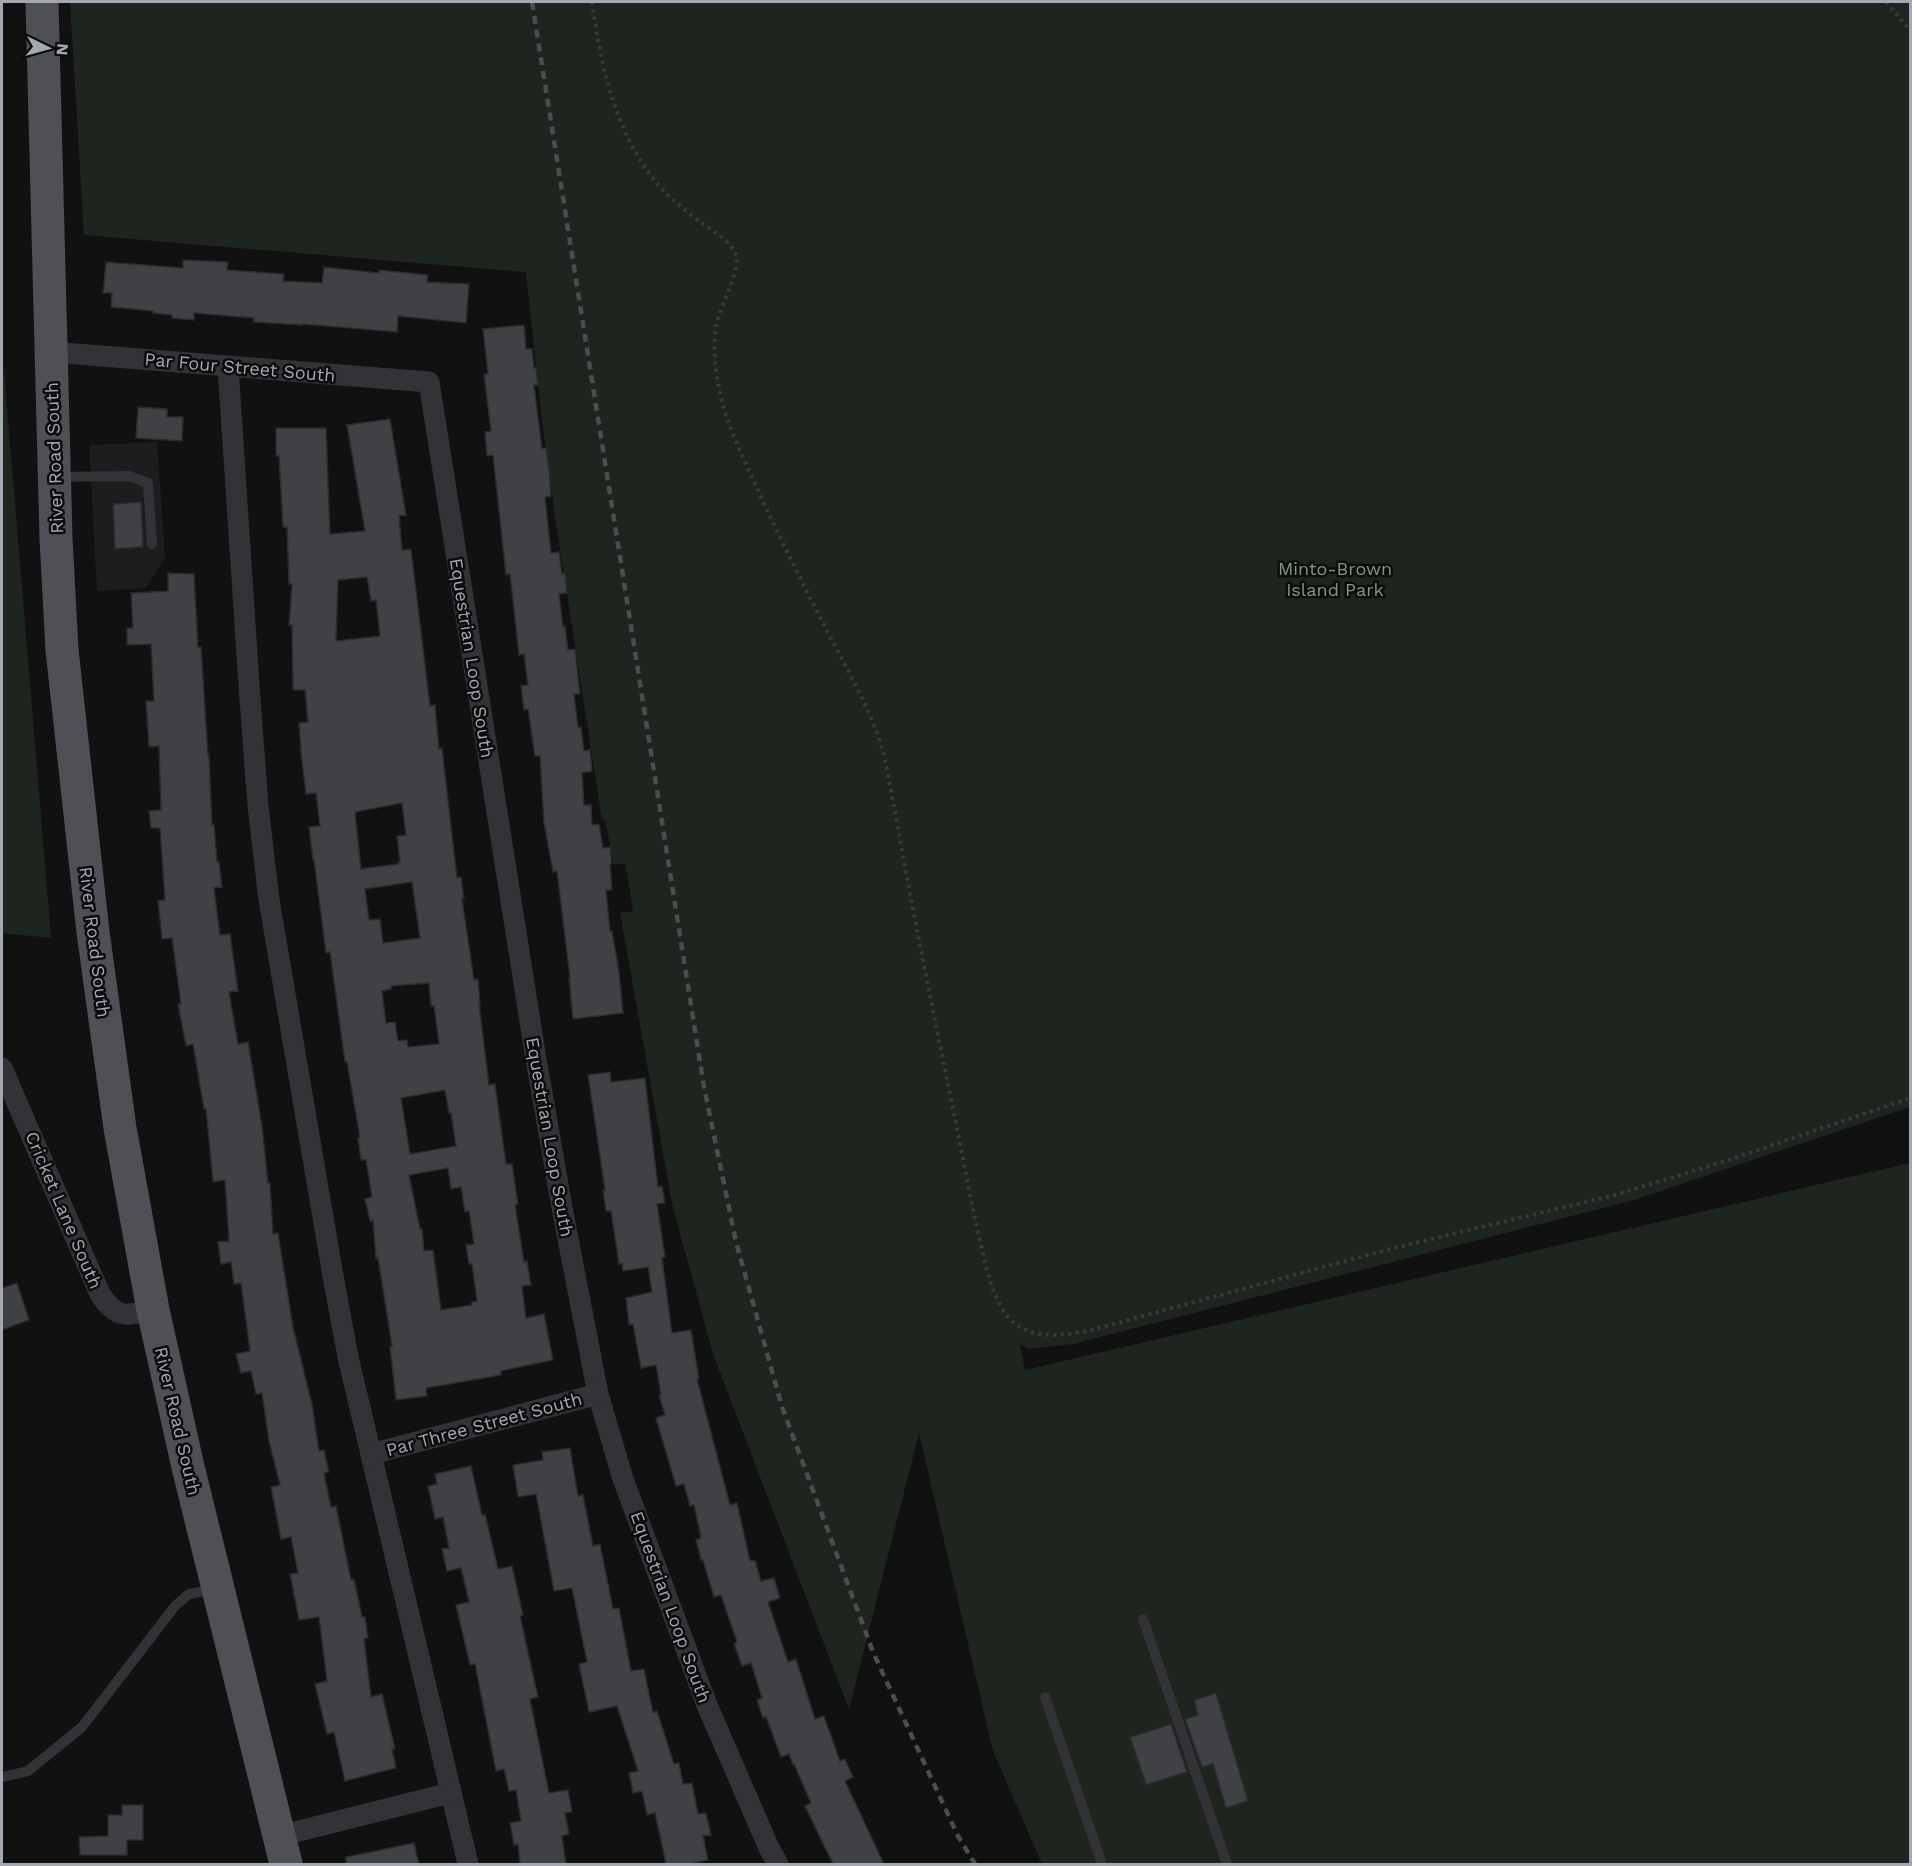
<svg xmlns="http://www.w3.org/2000/svg" width="1912" height="1866" font-family="'Work Sans',sans-serif">
<style>
.built{fill:#1d1d1f}
.green{fill:#1e251f}
.building{fill:#404145;stroke:#2b2b2e;stroke-width:1.5;fill-rule:evenodd}
.lines{fill:none;stroke-linecap:round;stroke-linejoin:round}
.path{stroke:#393a3e;stroke-width:4;stroke-dasharray:3 4.5;stroke-linecap:butt}
.lane{stroke:#333337;stroke-width:10}
.street{stroke:#333337;stroke-width:21}
.primary{stroke:#4f5056;stroke-width:33}
.rail{stroke:#4c4d52;stroke-width:4.5;stroke-dasharray:8 6;stroke-linecap:butt}
.labels{text-anchor:middle;dominant-baseline:central;stroke-width:5;stroke-linejoin:round;paint-order:stroke}
.street-label{font-size:18px;fill:#a4a8b2;stroke:#0c0c0d}
.park-label{font-size:18px;fill:#7d9b7f;stroke:#0c0c0d}
</style>
<rect width="100%" height="100%" fill="#111112"/>
<polygon class="built" points="157,442 165,557 146,588 97,591 89,445"/>
<g class="green">
<polygon points="70,2 1910,2 1910,1107 1634,1200 1073,1344 1028,1349 1020,1344 1025,1370 1910,1163 1910,1864 1042,1864 993,1751 919,1433 849,1709 713,1354 672,1204 620,913 633,911 625,863 614,865 605,820 602,820 556,523 542,420 526,272 84,235"/>
<polygon points="2,347 51,938 2,933"/>
</g>
<g class="building">
<polygon points="183,260 228,262 227,270 284,274 283,281 322,283 324,267 379,273 379,270 428,275 427,282 469,284 466,323 398,316 397,332 302,324 302,325 253,322 254,318 194,313 194,320 172,318 172,315 153,313 153,311 111,307 112,293 103,293 106,262 183,268"/>
<polygon points="524,325 526,349 532,349 534,368 536,367 538,385 534,385 542,449 546,448 549,469 551,496 545,497 551,553 559,552 562,574 565,573 567,593 559,594 563,627 565,626 568,650 575,649 580,694 574,694 578,727 581,727 584,751 590,750 592,771 582,773 584,805 591,805 592,825 599,824 603,848 610,847 612,863 610,864 612,890 606,890 610,931 612,931 619,972 623,1013 573,1019 569,978 570,978 557,871 553,872 544,823 540,756 535,756 528,709 524,710 521,686 528,685 524,654 519,655 510,574 506,575 493,455 487,456 485,432 491,431 484,374 488,374 483,329"/>
<polygon points="138,407 167,409 167,417 183,417 182,441 136,438"/>
<path d="M 390,419 L 406,515 L 399,516 L 402,550 L 411,549 L 430,706 L 435,705 L 439,749 L 442,748 L 457,878 L 461,877 L 464,899 L 462,899 L 474,980 L 478,979 L 480,1003 L 479,1003 L 489,1085 L 495,1084 L 506,1164 L 512,1164 L 518,1204 L 515,1205 L 524,1262 L 527,1261 L 531,1285 L 522,1286 L 526,1318 L 544,1314 L 553,1360 L 501,1371 L 501,1375 L 426,1388 L 427,1396 L 396,1400 L 390,1347 L 392,1346 L 378,1258 L 376,1259 L 373,1220 L 370,1221 L 365,1199 L 372,1197 L 366,1160 L 361,1160 L 358,1138 L 360,1137 L 347,1062 L 345,1062 L 330,952 L 326,953 L 314,860 L 313,860 L 309,827 L 320,826 L 316,793 L 306,794 L 301,753 L 299,723 L 308,722 L 305,690 L 293,690 L 292,625 L 289,625 L 292,584 L 289,584 L 287,527 L 283,527 L 279,456 L 276,456 L 276,428 L 326,428 L 330,534 L 365,531 L 347,425 ZM 367,577 L 371,601 L 376,600 L 380,636 L 336,641 L 338,580 ZM 402,803 L 406,835 L 397,836 L 400,862 L 398,862 L 398,864 L 361,869 L 355,812 ZM 412,882 L 420,938 L 383,943 L 380,919 L 369,920 L 365,889 ZM 429,983 L 431,1006 L 434,1006 L 439,1044 L 408,1047 L 407,1040 L 398,1041 L 395,1022 L 386,1023 L 382,991 L 391,989 L 391,986 ZM 445,1090 L 449,1113 L 451,1113 L 456,1146 L 410,1154 L 401,1098 ZM 448,1168 L 451,1189 L 461,1187 L 465,1212 L 469,1211 L 474,1244 L 466,1245 L 469,1264 L 472,1264 L 477,1301 L 471,1302 L 472,1305 L 441,1310 L 433,1250 L 424,1251 L 422,1229 L 420,1229 L 409,1175 Z"/>
<polygon points="141,502 143,547 115,549 113,504"/>
<polygon points="168,573 194,574 198,647 201,647 208,755 209,755 212,825 214,824 217,862 219,862 222,887 214,888 220,935 230,934 238,991 229,992 238,1044 248,1042 262,1126 268,1183 270,1183 273,1234 278,1233 293,1327 312,1404 319,1451 324,1450 329,1472 324,1473 331,1507 336,1506 351,1580 354,1579 362,1617 365,1617 368,1638 364,1639 371,1697 382,1694 395,1749 392,1749 396,1768 345,1781 334,1732 327,1734 315,1684 327,1681 319,1617 299,1620 290,1574 298,1573 291,1537 281,1539 277,1518 271,1487 280,1485 269,1441 262,1393 256,1394 251,1371 241,1373 236,1354 250,1351 241,1283 234,1284 231,1262 221,1264 218,1242 229,1241 225,1180 213,1182 206,1109 204,1109 193,1044 186,1046 178,1004 181,1004 172,938 162,939 158,901 165,900 160,828 151,828 149,811 161,810 159,746 149,747 146,701 154,701 151,644 127,645 127,628 133,628 131,593 168,591"/>
<polygon points="610,1072 611,1082 645,1078 658,1187 662,1186 665,1203 657,1204 665,1257 662,1258 672,1333 691,1330 699,1379 697,1379 730,1505 737,1503 750,1561 755,1560 761,1581 774,1578 780,1598 768,1602 788,1662 796,1659 815,1719 824,1716 840,1761 845,1759 853,1777 845,1781 884,1864 833,1864 805,1806 811,1803 794,1764 793,1765 789,1754 781,1757 766,1717 763,1718 757,1700 762,1698 751,1663 742,1666 734,1644 737,1642 721,1595 714,1597 703,1560 701,1560 696,1540 701,1538 694,1505 690,1506 684,1484 676,1486 656,1418 665,1415 659,1395 661,1395 656,1365 641,1368 633,1324 629,1325 626,1298 652,1292 648,1267 623,1271 622,1263 619,1264 611,1211 606,1211 603,1190 605,1190 588,1075"/>
<polygon points="17,1283 29,1320 2,1330 2,1288"/>
<polygon points="570,1448 578,1496 583,1495 593,1546 600,1544 613,1609 619,1608 631,1671 644,1669 653,1713 657,1711 674,1764 679,1763 683,1784 692,1783 698,1814 706,1813 711,1835 703,1836 708,1860 689,1864 666,1864 655,1813 647,1815 642,1791 633,1793 629,1773 638,1771 617,1706 589,1712 579,1664 587,1662 572,1588 554,1591 536,1494 518,1497 513,1465 543,1460 542,1452"/>
<polygon points="471,1466 482,1515 485,1514 498,1569 512,1566 523,1615 520,1616 538,1697 530,1699 549,1793 568,1790 572,1812 565,1813 569,1834 562,1836 566,1864 520,1864 518,1844 514,1845 510,1823 521,1821 516,1790 509,1791 504,1769 496,1771 475,1664 470,1665 456,1605 469,1602 461,1568 447,1571 442,1549 449,1548 443,1517 435,1519 428,1486 437,1484 435,1474"/>
<polygon points="1216,1693 1248,1801 1226,1808 1213,1764 1202,1767 1185,1719 1198,1715 1194,1700"/>
<polygon points="1171,1724 1187,1772 1146,1785 1130,1737"/>
<polygon points="122,1805 143,1805 143,1840 127,1840 127,1855 80,1855 79,1837 108,1836 108,1815 122,1815"/>
<polygon points="414,1843 419,1864 346,1864 346,1857"/>
</g>
<g class="lines">
<g class="path">
<path d="M 592,2 C 601,67 616,139 663,190 C 675,202 689,214 703,224 C 715,233 731,241 736,255 C 741,270 719,308 716,327 C 712,353 717,385 724,409 C 732,436 745,461 756,486 C 780,539 806,591 833,642 C 852,679 872,712 883,752 C 888,771 891,792 895,811 C 915,926 939,1039 962,1153 C 968,1185 974,1217 982,1249 C 987,1270 992,1295 1005,1313 C 1025,1341 1058,1336 1088,1331 L 1390,1249 L 1615,1195 L 1726,1161 L 1910,1098"/>
<polyline points="1886,2 1910,30"/>
</g>
<g class="lane">
<polyline points="57,477 129,476 148,483 152,544"/>
<polyline points="1143,1619 1227,1864"/>
<polyline points="1045,1697 1102,1864"/>
<polyline points="2,1777 28,1771 82,1727 175,1606 189,1594 215,1589"/>
</g>
<g class="street">
<polyline points="51,352 429,382 536,1059 563,1213 598,1394 623,1479 707,1705 769,1848 778,1864"/>
<polyline points="228,367 250,699 258,806 269,900 333,1276 348,1357 468,1864"/>
<path d="M 2,1068 L 100,1294 C 116,1319 126,1316 153,1310"/>
<polyline points="371,1454 598,1394"/>
<polyline points="279,1836 450,1793"/>
</g>
<polyline class="primary" points="42,2 56,538 62,650 93,932 120,1128 153,1310 188,1467 286,1864"/>
<polyline class="rail" points="532,2 704,1087 736,1242 782,1407 873,1652 958,1836 975,1864"/>
</g>
<g class="labels">
<g class="street-label">
<text transform="translate(240 367) rotate(5)">Par Four Street South</text>
<text transform="translate(54 458) rotate(-92)">River Road South</text>
<text transform="translate(472 658) rotate(81)">Equestrian Loop South</text>
<text transform="translate(95 942) rotate(83)">River Road South</text>
<text transform="translate(550 1137) rotate(80)">Equestrian Loop South</text>
<text transform="translate(64 1210) rotate(67)">Cricket Lane South</text>
<text transform="translate(178 1421) rotate(77)">River Road South</text>
<text transform="translate(484 1424) rotate(-15)">Par Three Street South</text>
<text transform="translate(671 1607) rotate(70)">Equestrian Loop South</text>
</g>
<g class="park-label">
<text x="1335" y="568">Minto-Brown<tspan x="1335" dy="21">Island Park</tspan></text>
</g>
</g>
<rect width="1912" height="1866" fill="none" stroke="#a4a8b2" stroke-width="6"/>
<g transform="translate(48 48) rotate(95)" stroke="#0c0c0d" stroke-width="4.5" paint-order="stroke">
<path d="M0-4.5L10 22L0 15L-10 22Z" fill="#a4a8b2"/>
<text y="-9" font-size="16" font-weight="bold" text-anchor="middle" fill="#a4a8b2">N</text>
</g>
</svg>
